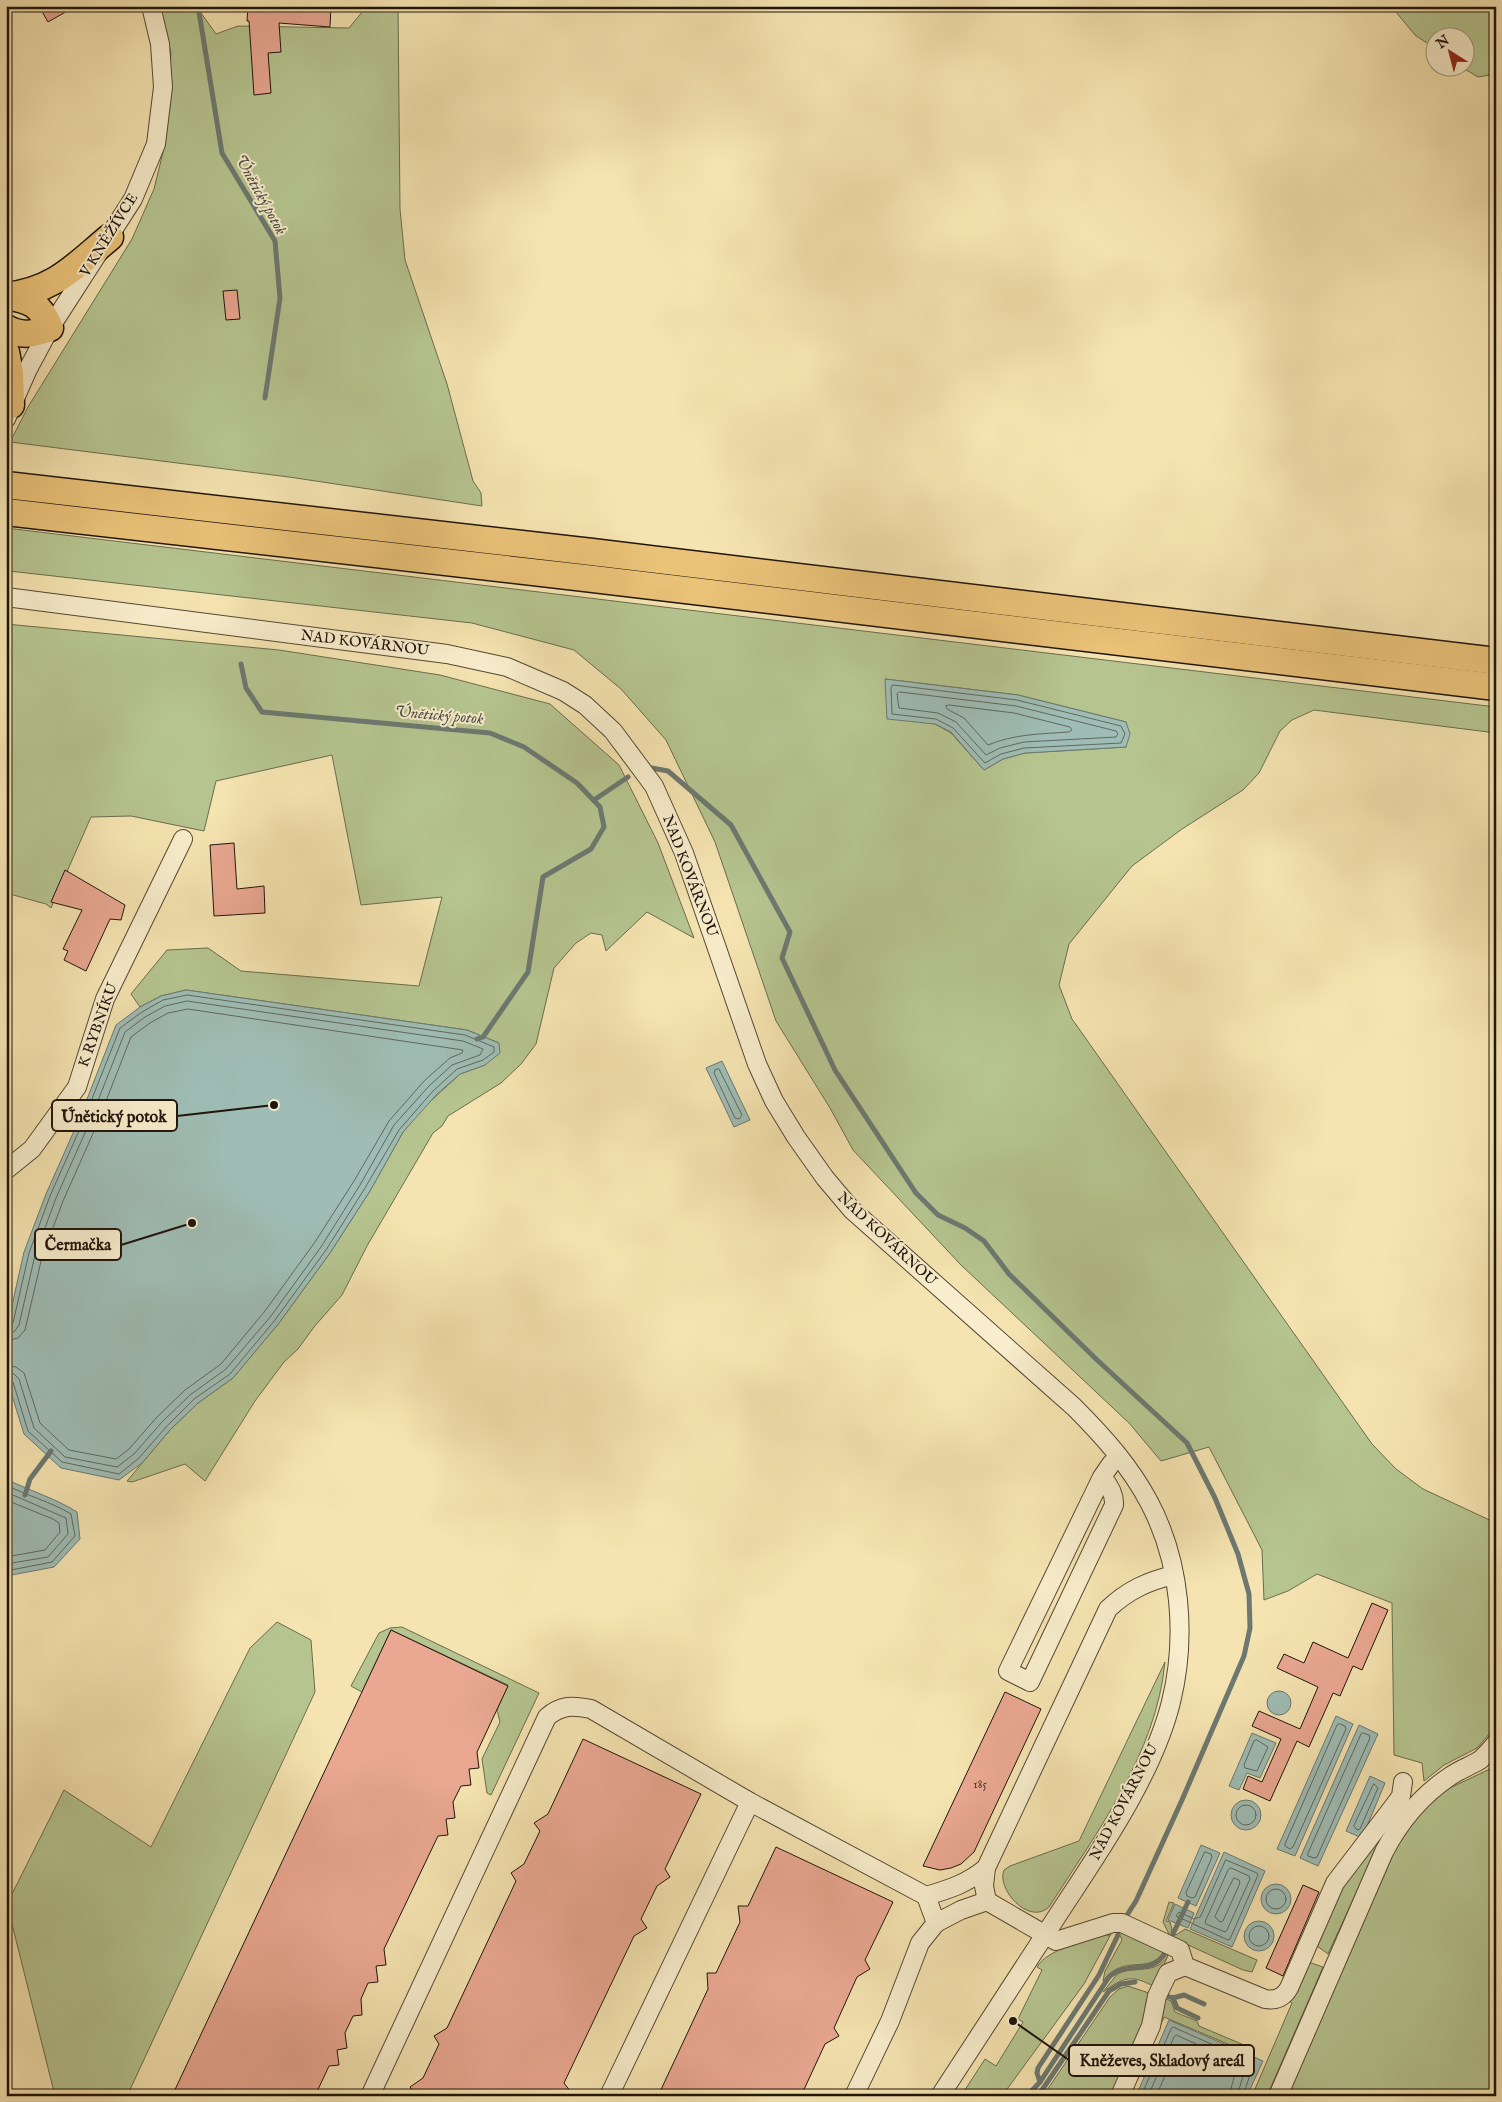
<svg xmlns="http://www.w3.org/2000/svg" width="1502" height="2102" font-family="'IM FELL English',serif">
<style>
.green{fill:#b6c590;stroke:#6a6c4e;fill-rule:evenodd}
.water{fill:#9fbdb5;stroke:#6c7971}
.lines{fill:none;stroke-linecap:round;stroke-linejoin:round}
.shore{stroke:#5f6860;stroke-width:1}
.stream{stroke:#6c7971;stroke-width:5}
.building{fill:#eaa892;stroke:#1f140c}
.minor-casing{stroke:#544835;stroke-width:20}
.highway-casing{stroke:#1f140c;stroke-width:29}
.minor{stroke:#f8edcc;stroke-width:18}
.highway{stroke:#eac278;stroke-width:26}
.labels{text-anchor:middle;dominant-baseline:central;stroke-width:4;stroke-linejoin:round;paint-order:stroke}
.number-label{font-size:12px;fill:#52392e}
.street-label{font-size:15px;fill:#1f140c;stroke:#f8edcc}
.water-label{font-size:16px;font-style:italic;fill:#4c4f47;stroke:#f8edcc}
.leader{fill:none;stroke:#1f140c;stroke-width:2}
.callout-dot{fill:#1f140c;stroke:#f8edcc;stroke-width:2}
.callout{fill:#f8edcc;stroke:#1f140c;stroke-width:2}
.callout-label{font-size:16px;text-anchor:middle;font-weight:bold;fill:#1f140c}
</style>
<rect width="100%" height="100%" fill="#f5e4b1"/>
<filter id="stains"><feTurbulence type="fractalNoise" baseFrequency=".004" numOctaves="4"/><feColorMatrix values="0 0 0 0 .2 0 0 0 0 .09 0 0 0 0 .02 0 0 0 .5 -.17"/></filter>
<radialGradient id="worn" r=".72"><stop offset=".6" stop-color="#630" stop-opacity="0"/><stop offset="1" stop-color="#630" stop-opacity=".3"/></radialGradient>
<g class="green">
<polygon points="160,6 196,6 216,34 238,26 349,28 367,6 398,6 400,209 405,260 447,384 473,481 481,493 482,506 289,477 10,442 28,407 132,239 154,189 164,148 171,53"/>
<polygon points="1391,6 1496,6 1496,74 1478,77 1463,68 1464,38 1434,38 1434,48 1415,35"/>
<path d="M 6,528 L 1496,707 L 1496,733 L 1314,710 L 1292,720 L 1280,731 L 1259,773 L 1243,790 L 1182,829 L 1132,866 L 1069,944 L 1059,985 L 1072,1019 L 1372,1444 L 1396,1469 L 1423,1489 L 1496,1523 L 1496,1721 L 1490,1733 L 1477,1748 L 1444,1765 L 1424,1781 L 1422,1763 L 1394,1755 L 1392,1603 L 1317,1574 L 1288,1591 L 1264,1600 L 1262,1550 L 1209,1447 L 1161,1461 L 1129,1423 L 961,1265 L 853,1150 L 830,1108 L 776,1021 L 715,842 L 666,740 L 621,689 L 574,650 L 472,623 L 9,571 L 6,567 ZM 885,679 L 1018,695 L 1126,722 L 1126,747 L 1025,753 L 1003,759 L 984,770 L 951,733 L 935,724 Z"/>
<polygon points="6,624 279,650 440,675 550,704 619,765 658,843 694,938 647,912 606,951 602,935 591,933 576,943 554,968 536,1044 521,1064 501,1083 448,1116 442,1126 433,1133 367,1246 342,1295 314,1327 298,1349 284,1362 255,1401 205,1481 185,1464 132,1482 127,1481 170,1430 198,1403 233,1378 279,1323 330,1253 370,1191 403,1132 420,1111 460,1074 485,1065 499,1043 467,1030 186,990 161,996 140,1007 131,994 167,950 208,948 241,971 419,986 442,897 361,905 332,755 216,781 204,831 131,816 91,817 51,908 46,904 6,893"/>
<polygon points="277,1622 311,1640 315,1692 127,2096 55,2096 7,1904 64,1790 151,1847 250,1648"/>
<polygon points="402,1627 539,1693 491,1795 487,1793 482,1759 500,1722 497,1710 508,1685 391,1630 362,1692 351,1686 379,1633 390,1628"/>
<path d="M 1165,1662 C 1156,1754 1097,1832 1049,1907 C 1029,1926 996,1889 1004,1870 L 1010,1866 L 1079,1841 Z"/>
<polygon points="1496,1766 1496,2096 1282,2096 1399,1838 1432,1800 1450,1788"/>
<polygon points="1388,1824 1328,1954 1317,1946 1337,1891"/>
<polygon points="1169,1902 1174,1903 1166,1921 1170,1922 1172,1929 1171,1933 1176,1935 1185,1929 1257,1960 1252,1972 1243,1970 1175,1939 1170,1936 1163,1922"/>
<path d="M 1121,1932 L 1166,1952 L 1168,1955 L 1155,1987 C 1131,1974 1124,1977 1103,1992 L 1118,1973 C 1136,1966 1157,1975 1168,1955 L 1163,1953 C 1148,1975 1124,1953 1103,1981 L 1105,1971 L 1122,1940 L 1121,1937 L 1115,1935 Z"/>
<path d="M 1108,1934 L 1108,1936 L 1111,1934 L 1084,1984 L 1002,2096 L 961,2096 L 985,2059 L 996,2066 L 1023,2022 L 1018,2019 L 1042,1970 L 1037,1967 C 1047,1949 1088,1940 1108,1934 Z"/>
<polygon points="1308,1962 1323,1967 1267,2096 1252,2096 1292,2003 1289,2001"/>
<polygon points="1128,1986 1152,1994 1146,2022 1114,2096 1043,2096 1110,1997 1119,1989"/>
<polygon points="1164,1998 1171,2001 1175,2012 1197,2021 1199,2026 1251,2048 1249,2053 1164,2017 1130,2096 1125,2096"/>
</g>
<g class="water">
<polygon points="885,679 1018,695 1126,722 1130,734 1126,747 1025,753 1003,759 984,770 951,732 935,724 887,719"/>
<polygon points="186,990 467,1030 499,1043 500,1053 485,1065 460,1074 437,1094 403,1132 370,1191 330,1253 279,1323 233,1378 198,1403 170,1430 142,1463 119,1480 61,1468 24,1434 6,1376 6,1332 24,1252 46,1194 78,1122 116,1025 140,1007 161,996"/>
<polygon points="722,1061 750,1120 734,1127 706,1068"/>
<path d="M 6,1479 C 30,1491 55,1498 77,1512 L 80,1539 L 54,1567 L 6,1576 Z"/>
<circle cx="1279" cy="1703" r="12"/>
<polygon points="1336,1716 1353,1724 1295,1856 1277,1849"/>
<polygon points="1359,1725 1378,1734 1318,1866 1300,1858"/>
<polygon points="1252,1733 1276,1743 1260,1778 1247,1773 1239,1790 1229,1786"/>
<polygon points="1370,1776 1385,1783 1362,1838 1346,1831"/>
<circle cx="1246" cy="1815" r="15"/>
<polygon points="1201,1845 1220,1853 1196,1906 1178,1898"/>
<polygon points="1224,1852 1265,1871 1232,1947 1190,1929"/>
<circle cx="1276" cy="1899" r="15"/>
<polygon points="1175,1904 1194,1913 1188,1928 1168,1920"/>
<circle cx="1259" cy="1936" r="15"/>
<polygon points="1169,2020 1263,2061 1247,2096 1136,2096"/>
</g>
<g class="lines">
<g class="shore">
<polygon points="893,685 1017,700 1121,726 1125,734 1121,743 1024,748 1001,754 985,763 953,728 936,719 892,714 891,688"/>
<polygon points="900,692 1016,706 1116,731 1118,734 1116,737 1024,742 1000,748 986,755 956,722 938,713 899,708 897,694"/>
<path d="M 949,705 L 1014,713 L 1070,727 L 1072,730 L 1069,732 C 1041,734 1014,734 988,745 L 964,718 L 947,709 L 946,706 Z"/>
<polygon points="719,1069 742,1115 739,1119 735,1118 714,1073 715,1070"/>
<polyline points="6,1327 11,1326 13,1323 29,1253 50,1196 82,1124 120,1028 142,1012 163,1000 187,995 465,1035 494,1047 494,1052 483,1060 457,1069 433,1091 399,1130 365,1188 326,1250 275,1320 230,1374 194,1399 167,1426 138,1459 119,1474 62,1462 28,1431 13,1382 6,1379"/>
<polyline points="6,1333 14,1332 19,1325 35,1255 56,1198 88,1126 125,1032 145,1017 165,1006 187,1001 463,1041 483,1049 480,1055 452,1065 429,1086 394,1125 360,1185 321,1247 271,1316 226,1369 190,1395 162,1422 134,1454 117,1467 65,1457 34,1428 19,1379 14,1374 6,1372"/>
<polyline points="6,1341 18,1338 25,1330 42,1257 63,1201 95,1129 131,1037 150,1023 168,1013 188,1009 463,1050 462,1053 450,1058 425,1080 389,1121 354,1181 315,1242 265,1311 221,1364 185,1390 157,1417 129,1449 116,1459 69,1450 40,1423 24,1373 16,1367 6,1365"/>
<path d="M 6,1485 C 28,1496 51,1502 71,1514 L 75,1536 L 52,1562 L 6,1571"/>
<polyline points="6,1492 66,1518 68,1534 48,1557 6,1564"/>
<polyline points="6,1500 53,1519 59,1523 60,1532 45,1550 6,1557"/>
<polygon points="1340,1724 1345,1726 1346,1729 1293,1847 1290,1849 1285,1846 1285,1844 1337,1725"/>
<polygon points="1363,1733 1369,1735 1370,1738 1317,1857 1314,1858 1308,1856 1308,1853 1361,1734"/>
<polygon points="1257,1740 1268,1747 1257,1771 1245,1768 1244,1765 1254,1741"/>
<polygon points="1374,1784 1378,1788 1360,1829 1357,1830 1354,1826"/>
<circle cx="1246" cy="1815" r="10"/>
<polygon points="1205,1852 1211,1854 1212,1857 1195,1897 1192,1898 1187,1896 1186,1893"/>
<polygon points="1226,1860 1257,1873 1258,1875 1230,1939 1228,1940 1176,1916 1179,1912 1194,1919 1200,1917"/>
<polygon points="1231,1868 1249,1876 1250,1879 1227,1930 1225,1932 1206,1924 1205,1922 1228,1870"/>
<polygon points="1234,1878 1239,1880 1240,1883 1223,1921 1220,1922 1215,1917"/>
<circle cx="1276" cy="1899" r="10"/>
<circle cx="1259" cy="1936" r="10"/>
<polyline points="1141,2096 1171,2029 1173,2027 1254,2063 1243,2096"/>
<polyline points="1148,2096 1174,2037 1176,2035 1246,2066 1237,2096"/>
<polyline points="1156,2096 1178,2047 1180,2045 1236,2070 1229,2096"/>
</g>
<g class="stream">
<polyline points="198,6 222,153 275,241 280,298 265,398"/>
<polyline points="241,664 246,688 262,712 490,733 524,747 577,783 600,807 604,827 591,849 543,877 528,972 483,1037 477,1039"/>
<polyline points="646,767 668,771 731,825 790,932 782,958 835,1070 916,1193 938,1215 965,1228 984,1241 1009,1274 1095,1358 1187,1443 1215,1498 1238,1554 1249,1594 1250,1628 1244,1656 1182,1800 1136,1901 1127,1915"/>
<polyline points="594,800 628,777"/>
<polyline points="25,1495 30,1479 51,1451"/>
<polyline points="1173,1934 1188,1902"/>
<polyline points="1164,1995 1173,1998 1184,1995 1204,2004"/>
<polyline points="1173,1998 1177,2008 1198,2018"/>
<polyline points="1040,2082 1037,2073 1038,2068 1099,1975 1118,1935"/>
<path d="M 1027,2096 L 1040,2082 L 1109,1977 C 1125,1961 1153,1975 1165,1953"/>
<polyline points="1038,2096 1109,1991 1121,1984 1135,1982"/>
</g>
</g>
<g class="building">
<polygon points="39,6 76,6 48,22"/>
<polygon points="248,6 331,6 330,27 279,23 281,52 268,53 271,93 254,95 249,21 247,21"/>
<polygon points="237,290 240,319 226,320 223,291"/>
<polygon points="234,843 237,889 264,886 265,913 214,916 210,845"/>
<polygon points="65,870 125,905 121,920 110,919 86,971 64,960 68,951 63,949 82,910 51,902"/>
<polygon points="1372,1603 1388,1610 1362,1670 1353,1666 1340,1696 1333,1693 1309,1747 1297,1741 1270,1801 1243,1789 1248,1776 1262,1782 1281,1739 1252,1726 1259,1711 1300,1729 1318,1687 1277,1668 1284,1654 1304,1663 1313,1642 1348,1658"/>
<polygon points="391,1630 508,1686 477,1752 479,1768 469,1769 471,1785 461,1786 453,1802 455,1818 446,1819 448,1835 438,1836 384,1949 386,1965 376,1966 378,1982 368,1983 361,1999 362,2015 353,2016 345,2033 347,2048 337,2050 339,2065 329,2066 315,2096 172,2096"/>
<polygon points="1005,1692 1041,1709 974,1852 961,1864 951,1868 940,1870 923,1866"/>
<polygon points="583,1739 701,1794 665,1869 670,1877 657,1886 641,1919 647,1928 634,1936 564,2083 570,2091 562,2096 416,2096 410,2087 423,2078 439,2044 434,2036 447,2028 516,1881 511,1873 524,1864 540,1831 534,1823 548,1814"/>
<polygon points="776,1847 893,1902 865,1960 870,1969 857,1977 834,2028 839,2036 825,2044 801,2096 658,2096 708,1989 707,1973 716,1973 740,1922 738,1906 748,1906"/>
<polygon points="1303,1885 1319,1892 1283,1976 1266,1968"/>
</g>
<g class="lines">
<g class="minor-casing">
<g id="minor">
<polyline points="6,419 28,369 50,328 133,199 156,144 163,87 160,44 151,6"/>
<path d="M 6,597 L 447,654 L 507,667 L 563,691 L 585,705 L 613,731 L 654,786 L 684,853 L 757,1064 L 774,1101 L 796,1137 L 825,1178 L 852,1210 L 1074,1407 C 1103,1436 1130,1466 1149,1502 C 1181,1562 1187,1637 1171,1702 C 1154,1771 1104,1845 1065,1904 C 1024,1968 982,2032 940,2096"/>
<polyline points="6,1170 32,1149 77,1087 105,999 183,839"/>
<path d="M 1102,1477 C 1109,1485 1115,1494 1114,1505 L 1030,1682 L 1008,1671 L 1102,1477 L 1111,1464 L 1119,1457"/>
<path d="M 1174,1575 C 1148,1581 1128,1590 1108,1609 L 986,1868 L 984,1886 L 987,1901 L 1056,1941 L 1113,1923 L 1122,1923 L 1180,1950 L 1185,1966 L 1265,1999 C 1276,2001 1284,1997 1289,1988 L 1335,1883 L 1396,1803 L 1401,1796 L 1403,1782"/>
<path d="M 926,1896 C 950,1889 966,1884 986,1868"/>
<path d="M 370,2096 L 547,1717 C 561,1705 573,1705 591,1709 L 750,1802 L 926,1896 L 936,1923"/>
<polyline points="609,2096 750,1802"/>
<polyline points="854,2096 890,2021 920,1943 936,1923 961,1910 987,1901"/>
<polyline points="1120,2096 1151,2026 1157,1996 1168,1973 1185,1966"/>
<path d="M 1278,2096 L 1384,1852 C 1400,1821 1421,1796 1449,1777 C 1459,1770 1470,1766 1480,1760 C 1486,1755 1491,1749 1496,1743"/>
</g>
</g>
<g class="highway-casing">
<g id="highway">
<path d="M 6,296 C 55,290 74,267 110,237"/>
<path d="M 6,328 C 21,337 35,334 50,328 C 40,304 32,301 7,296"/>
<polyline points="6,352 10,373 11,405"/>
<polyline points="6,485 592,552 1496,661"/>
<polyline points="6,512 585,578 1496,687"/>
</g>
</g>
<use href="#minor" class="minor"/>
<use href="#highway" class="highway"/>
</g>
<g class="labels">
<g class="number-label">
<text x="980" y="1784">185</text>
</g>
<g class="street-label">
<text transform="translate(109 235) rotate(-58)">V KNĚŽÍVCE</text>
<text transform="translate(365 643) rotate(7)">NAD KOVÁRNOU</text>
<text transform="translate(690 876) rotate(69)">NAD KOVÁRNOU</text>
<text transform="translate(98 1025) rotate(-70)">K RYBNÍKU</text>
<text transform="translate(887 1239) rotate(43)">NAD KOVÁRNOU</text>
<text transform="translate(1124 1802) rotate(-62)">NAD KOVÁRNOU</text>
</g>
<g class="water-label">
<text transform="translate(260 195) rotate(61)">Únětický potok</text>
<text transform="translate(439 716) rotate(5)">Únětický potok</text>
</g>
</g>
<path class="leader" d="M274 1105L177 1116M192 1223L121 1245M1013 2021L1069 2060"/>
<g class="callout-dot">
<circle cx="274" cy="1105" r="5"/>
<circle cx="192" cy="1223" r="5"/>
<circle cx="1013" cy="2021" r="5"/>
</g>
<g class="callout">
<rect x="52" y="1100" width="125" height="31" rx="5"/>
<rect x="35" y="1229" width="86" height="31" rx="5"/>
<rect x="1069" y="2045" width="185" height="31" rx="5"/>
</g>
<g class="callout-label">
<text x="114" y="1122">Únětický potok</text>
<text x="78" y="1250">Čermačka</text>
<text x="1162" y="2066">Kněževes, Skladový areál</text>
</g>
<rect width="1502" height="2102" fill="none" stroke="#f5e4b1" stroke-width="25"/>
<rect x="8" y="8" width="1487" height="2087" fill="none" stroke="#1f140c" stroke-width="2.5"/>
<rect x="12" y="12" width="1477" height="2077" fill="none" stroke="#1f140c"/>
<g transform="translate(1450 52) rotate(324)"><circle r="24" fill="#f8edcc" stroke="#a1967f"/>
<path d="M0-4L9 19L0 12L-9 19Z" fill="#8f2418"/>
<text y="-8" font-size="14" font-weight="bold" text-anchor="middle" fill="#1f140c">N</text>
</g>
<rect width="100%" height="100%" filter="url(#stains)"/>
<rect width="100%" height="100%" fill="url(#worn)"/>
</svg>
